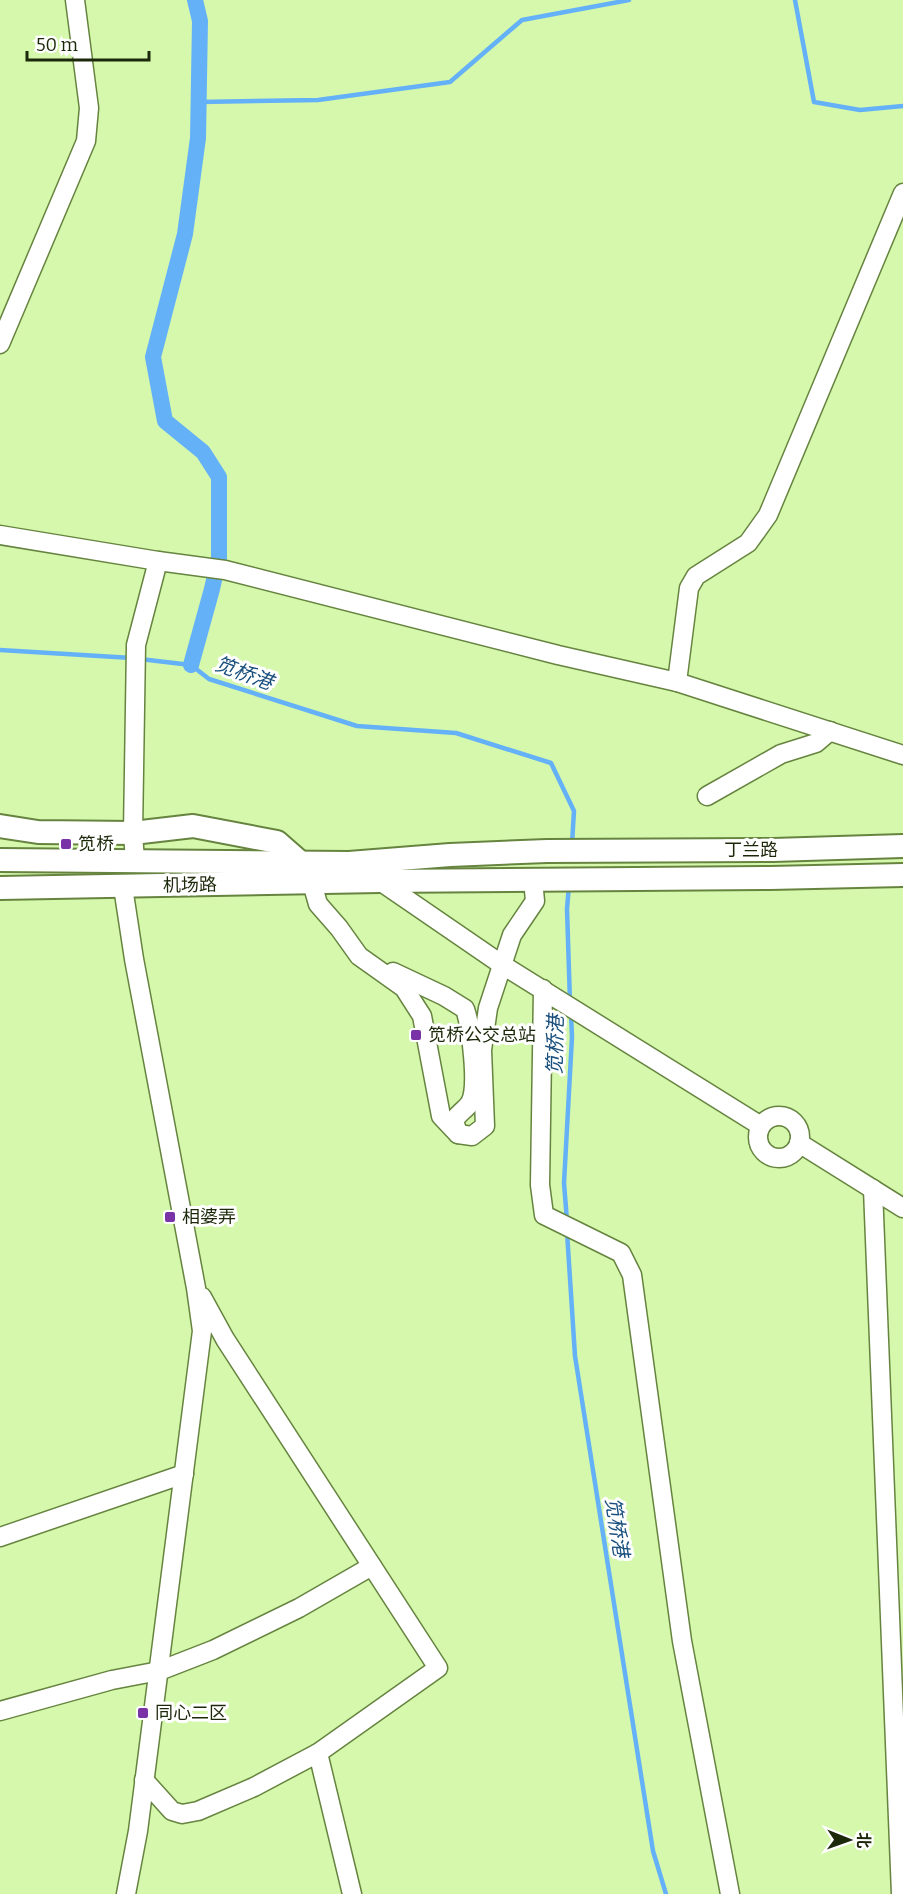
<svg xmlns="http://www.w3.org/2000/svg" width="903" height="1894" font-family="Bitter,'Noto Sans SC',serif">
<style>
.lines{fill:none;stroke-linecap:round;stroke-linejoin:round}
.stream{stroke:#64b1f8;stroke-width:4.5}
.canal{stroke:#64b1f8;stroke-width:16}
.minor-casing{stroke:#66843f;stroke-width:21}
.major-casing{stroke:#66843f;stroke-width:26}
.minor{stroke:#fff;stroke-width:18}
.major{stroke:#fff;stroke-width:22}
.poi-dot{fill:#7933a7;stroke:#fff;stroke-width:2}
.labels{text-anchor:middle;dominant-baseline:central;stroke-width:6;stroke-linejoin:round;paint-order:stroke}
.poi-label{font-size:18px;fill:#1c280a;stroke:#fff;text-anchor:start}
.street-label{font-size:18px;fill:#1c280a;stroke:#fff}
.water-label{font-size:20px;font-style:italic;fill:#194f7d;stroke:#fff}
</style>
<rect width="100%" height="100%" fill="#d5f8ad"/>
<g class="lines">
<g class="stream">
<polyline points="795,0 814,102 860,110 903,106"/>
<polyline points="199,102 318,100 450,82 522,20 629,0"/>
<polyline points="0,650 132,658"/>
<polyline points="140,659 191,665 209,679 357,726 456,733 551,763 574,811 572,844"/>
<polyline points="569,885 567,909 570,1002"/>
<polyline points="567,1221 564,1183 572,1037 571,1014"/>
<polyline points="567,1232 575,1356 653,1851 666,1894"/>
</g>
<polyline class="canal" points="191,665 212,589 219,558 219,477 203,452 165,421 153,357 185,234 198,138 200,21 195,0"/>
<g class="minor-casing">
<g id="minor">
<polyline points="0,344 86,141 89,108 75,0"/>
<polyline points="0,535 158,561 225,570 558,655 677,682 903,755"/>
<polyline points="677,682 689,588 696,576 748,543 768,515 903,193"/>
<polyline points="707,796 781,754 816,743 830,731"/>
<polyline points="135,861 133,833 136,645 158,561"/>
<polyline points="378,878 380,881 501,964 761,1126"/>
<polyline points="312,883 318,904 339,928 359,956 404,988 422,1016 441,1116 458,1134 472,1136 485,1126 482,1050 488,1008 512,935 535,901 533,880"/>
<polyline points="123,887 134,959 196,1288 202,1331 138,1831 126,1894"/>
<path d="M 393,972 L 444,996 L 465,1009 C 471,1027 479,1087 470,1103 C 467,1108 459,1113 454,1120 L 458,1134"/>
<polyline points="543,989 540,1185 544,1215 621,1253 632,1275 682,1641 730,1894"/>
<circle cx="779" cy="1137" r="21"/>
<polyline points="799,1143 903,1208"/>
<polyline points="873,1189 901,1894"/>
<polyline points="0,1537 184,1474"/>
<polyline points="0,1711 112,1680 159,1671 213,1650 299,1608 372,1566"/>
<polyline points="318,1753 352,1894"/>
<polyline points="144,1780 172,1811 182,1814 198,1811 254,1787 318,1753 438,1668 225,1339 202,1297"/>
</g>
</g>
<g class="major-casing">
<g id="major">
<polyline points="0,826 38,832 133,833 193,826 277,842 301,863"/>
<polyline points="0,860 349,863 450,855 547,851 773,850 903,846"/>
<polyline points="0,888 380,881 770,878 903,875"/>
</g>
</g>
<use href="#minor" class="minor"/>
<use href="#major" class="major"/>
</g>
<g class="poi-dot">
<rect x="60" y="838" width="12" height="12" rx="3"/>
<rect x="410" y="1029" width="12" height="12" rx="3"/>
<rect x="164" y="1211" width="12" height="12" rx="3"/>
<rect x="137" y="1707" width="12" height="12" rx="3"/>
</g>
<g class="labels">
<g class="poi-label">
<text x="78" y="844">笕桥</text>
<text x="428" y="1035">笕桥公交总站</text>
<text x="182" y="1217">相婆弄</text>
<text x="155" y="1713">同心二区</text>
</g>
<g class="street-label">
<text x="751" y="850">丁兰路</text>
<text transform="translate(190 885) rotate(-1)">机场路</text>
</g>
<g class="water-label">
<text transform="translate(244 673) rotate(20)">笕桥港</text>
<text transform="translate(555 1045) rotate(-89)">笕桥港</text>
<text transform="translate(617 1527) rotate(81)">笕桥港</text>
</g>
</g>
<g transform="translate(849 1840) rotate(91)" stroke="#ffffff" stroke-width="4.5" paint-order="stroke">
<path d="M0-4.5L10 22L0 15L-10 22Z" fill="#1c280a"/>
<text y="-9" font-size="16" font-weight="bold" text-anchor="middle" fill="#1c280a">北</text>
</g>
<path d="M27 51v9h122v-9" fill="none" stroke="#1c280a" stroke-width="3"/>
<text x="36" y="51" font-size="18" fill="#1c280a" stroke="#ffffff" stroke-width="4.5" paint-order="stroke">50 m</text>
</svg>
